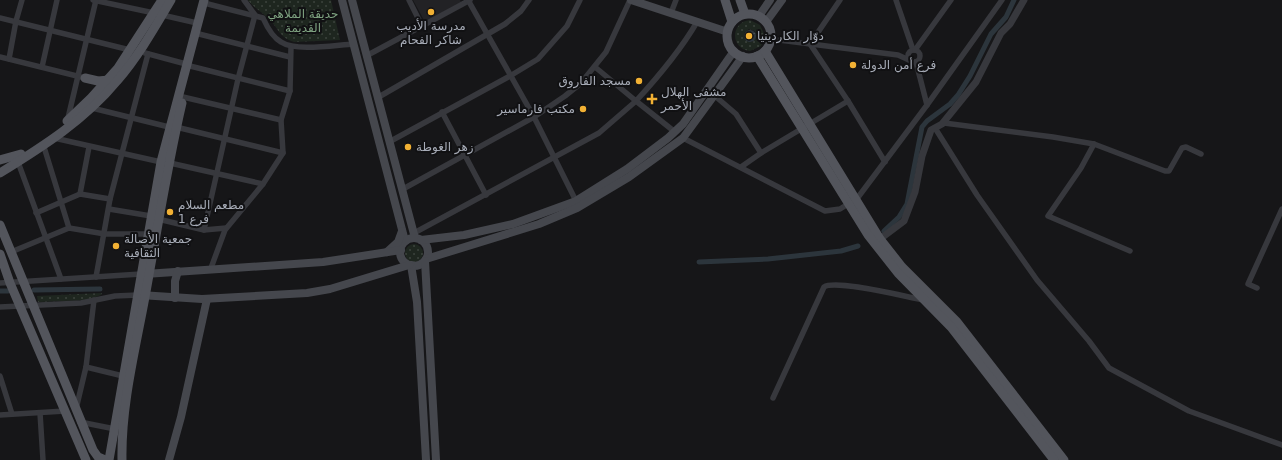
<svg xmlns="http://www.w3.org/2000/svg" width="1282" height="460" font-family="'DejaVu Sans',Cairo,sans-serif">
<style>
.built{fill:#222225}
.green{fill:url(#green-dots);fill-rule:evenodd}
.water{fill:url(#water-waves)}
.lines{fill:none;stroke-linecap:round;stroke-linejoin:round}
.canal{stroke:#2c353c;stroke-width:5}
.minor{stroke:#37383d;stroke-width:5.5}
.tertiary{stroke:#37383d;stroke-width:7}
.secondary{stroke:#45474d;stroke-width:8}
.primary{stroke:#53555c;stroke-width:9}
.poi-dot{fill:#f2b134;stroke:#111113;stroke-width:1.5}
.labels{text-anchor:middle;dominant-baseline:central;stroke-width:4;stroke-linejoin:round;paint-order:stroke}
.park-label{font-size:12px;fill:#7fa381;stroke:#111113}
.poi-label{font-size:12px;fill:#a8adb8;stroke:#111113;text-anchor:start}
</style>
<defs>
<pattern id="green-dots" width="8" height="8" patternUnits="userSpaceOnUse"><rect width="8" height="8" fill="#1e261f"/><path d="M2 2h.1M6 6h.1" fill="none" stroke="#3c433d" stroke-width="1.8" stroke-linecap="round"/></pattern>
<pattern id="water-waves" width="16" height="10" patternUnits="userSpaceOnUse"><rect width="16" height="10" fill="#2c353c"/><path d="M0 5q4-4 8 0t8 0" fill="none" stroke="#485056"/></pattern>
</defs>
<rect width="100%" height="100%" fill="#161618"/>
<polygon class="built" points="413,0 460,0 461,2 425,22"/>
<g class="green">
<path d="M 248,0 L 331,0 L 340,40 L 294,42 C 279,37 279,29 269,19 C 262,12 254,8 248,0 Z"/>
<path d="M 750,20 L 760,25 L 765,36 L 761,46 L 750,51 C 730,49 730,22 750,20 ZM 749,29 L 755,31 L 756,35 L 752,42 L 750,42 L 744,33 Z"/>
<circle cx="414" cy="253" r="9"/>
<polygon points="102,293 101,295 88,300 38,302 37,296"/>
</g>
<circle class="water" cx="750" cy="36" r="6"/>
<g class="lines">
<g class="canal">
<polyline points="884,231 899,217 907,204 922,127 927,121 950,104 958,95 970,76 991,34 1006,17 1014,0"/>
<polyline points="699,262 768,259 841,251 858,246"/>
<polyline points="34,290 100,289"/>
<polyline points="0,291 8,291"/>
</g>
<g class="minor">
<polyline points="93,0 154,13"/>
<polyline points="409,0 422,26 470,0"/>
<polyline points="468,0 534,117 576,201"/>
<polyline points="840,0 810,44 848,101 885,162"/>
<polyline points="896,0 913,50"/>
<path d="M 208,4 L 263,18 C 267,27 272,37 281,42 C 296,52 335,45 354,44"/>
<polyline points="671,13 676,0"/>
<polyline points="162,15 197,23"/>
<polyline points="0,18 130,50"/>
<polyline points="199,34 290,57"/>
<polyline points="771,39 898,55 909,60"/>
<circle cx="914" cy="56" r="6"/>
<polyline points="915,50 951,0"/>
<polyline points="145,53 186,64"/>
<polyline points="366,56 422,26"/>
<polyline points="0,57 81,77"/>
<polyline points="9,59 16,21 22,0"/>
<polyline points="916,62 927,105"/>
<polyline points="190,66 290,91"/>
<polyline points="42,67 57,0"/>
<path d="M 595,67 L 636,101 C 659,76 680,51 697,22"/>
<polyline points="715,96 736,114 761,153"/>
<polyline points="183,97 281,120"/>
<polyline points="377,98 505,24 521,11 529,0"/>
<polyline points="92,108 169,127"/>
<polyline points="442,112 486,195"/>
<polyline points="68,118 96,0"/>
<polyline points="944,123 1053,137 1094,144 1165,171 1169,171 1182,148 1186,147 1201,154"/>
<polyline points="176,127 283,153"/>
<polyline points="935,128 977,195 1037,280 1089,341 1109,368 1189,411 1282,445"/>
<polyline points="54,138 161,162"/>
<polyline points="683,138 825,211 840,209 848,204"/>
<polyline points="389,142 510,76 538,59 567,26 580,0"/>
<polyline points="1094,144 1081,168 1048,216 1130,251"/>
<polyline points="44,147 69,228"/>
<polyline points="18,162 61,279"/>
<polyline points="170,163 263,184"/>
<polyline points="741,167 761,153 848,101"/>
<polyline points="403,189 534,117 565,96 581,83 606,52 630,0"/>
<polyline points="80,194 89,147"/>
<polyline points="856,200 927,105 1002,0"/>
<polyline points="109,209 151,216"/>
<polyline points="36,213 80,194 110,199"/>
<polyline points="158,219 204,230 226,228"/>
<polyline points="204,230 238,79 255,15 244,0"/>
<polyline points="414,233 599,133 636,101 675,132"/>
<polyline points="11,252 69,228 105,234 148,234"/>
<polyline points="211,268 225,230 263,184 283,153 281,120 290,91 291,47"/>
<polyline points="96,277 110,199 148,54"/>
<polyline points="0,283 141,274"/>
<polyline points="1257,288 1248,284 1282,209"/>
<polyline points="0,307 81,303 115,296 138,295"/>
<polyline points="86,367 123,376"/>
<polyline points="0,376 12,414"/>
<path d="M 773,398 L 824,287 C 836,279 906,297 924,300"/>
<polyline points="76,409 86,367 94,300"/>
<polyline points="40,413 43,460"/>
<polyline points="0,415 65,411"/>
<polyline points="80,422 115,429"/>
</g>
<polyline class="tertiary" points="880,239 904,221 915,192 922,156 931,130 942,124 976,82 1001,33 1010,24 1024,0"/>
<g class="secondary">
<polyline points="342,0 405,241"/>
<polyline points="352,0 415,238"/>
<polyline points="631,0 728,32"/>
<polyline points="759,16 770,0"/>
<polyline points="766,22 782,0"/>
<circle cx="414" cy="252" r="14"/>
<polyline points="421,240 464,235 513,224 576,201 627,169 668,138 683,124 734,51"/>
<polyline points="387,252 398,242 402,231"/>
<polyline points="426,259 539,224 577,208 629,177 683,138 743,56"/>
<polyline points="425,261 436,460"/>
<polyline points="411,265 417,302 426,460"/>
<polyline points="145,274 323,262 401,250"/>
<polyline points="140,295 202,299 307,293 330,289 409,265"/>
<polyline points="175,298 175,281 178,271"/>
<polyline points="169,460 181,417 207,299"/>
</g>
<g class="primary">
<polyline points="725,0 732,22"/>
<polyline points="740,0 745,14"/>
<circle cx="749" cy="36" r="22"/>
<polyline points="765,51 880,239 902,267 957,322 1064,460"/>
<polyline points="757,56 868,235 898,273 951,327 1054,460"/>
<polyline points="85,78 98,81 109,80"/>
<polyline points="67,121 91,98 118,68 162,0"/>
<polyline points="0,160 21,154"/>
<path d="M 0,173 C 42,147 85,120 117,81 C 138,57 155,27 171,0"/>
<polyline points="0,225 93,450 98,457 105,460"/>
<polyline points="0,254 10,283 86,460"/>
<polyline points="109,460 161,162 204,0"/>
<path d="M 122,460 C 121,406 135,351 145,297 C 157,232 167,167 182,103"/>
</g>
</g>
<g class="poi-dot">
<circle cx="431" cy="12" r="4"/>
<circle cx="749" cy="36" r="4"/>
<circle cx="853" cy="65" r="4"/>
<circle cx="639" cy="81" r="4"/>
<path d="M650 93h4v4h4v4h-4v4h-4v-4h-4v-4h4z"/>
<circle cx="583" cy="109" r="4"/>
<circle cx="408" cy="147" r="4"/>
<circle cx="170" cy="212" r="4"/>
<circle cx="116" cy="246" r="4"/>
</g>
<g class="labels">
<g class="park-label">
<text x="303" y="14">حديقة الملاهي<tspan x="303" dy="14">القديمة</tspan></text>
</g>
<g class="poi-label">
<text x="431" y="26" text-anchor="middle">مدرسة الأديب<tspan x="431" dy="14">شاكر الفحام</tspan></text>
<text x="757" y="36">دوّار الكاردينيا</text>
<text x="861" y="65">فرع أمن الدولة</text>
<text x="631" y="81" text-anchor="end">مسجد الفاروق</text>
<text x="661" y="92">مشفى الهلال<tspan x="661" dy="14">الأحمر</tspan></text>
<text x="575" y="109" text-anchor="end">مكتب فارماسير</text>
<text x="416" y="147">زهر الغوطة</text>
<text x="178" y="205">مطعم السلام<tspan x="178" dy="14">فرع 1</tspan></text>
<text x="124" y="239">جمعية الأصالة<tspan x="124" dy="14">الثقافية</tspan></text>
</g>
</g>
</svg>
